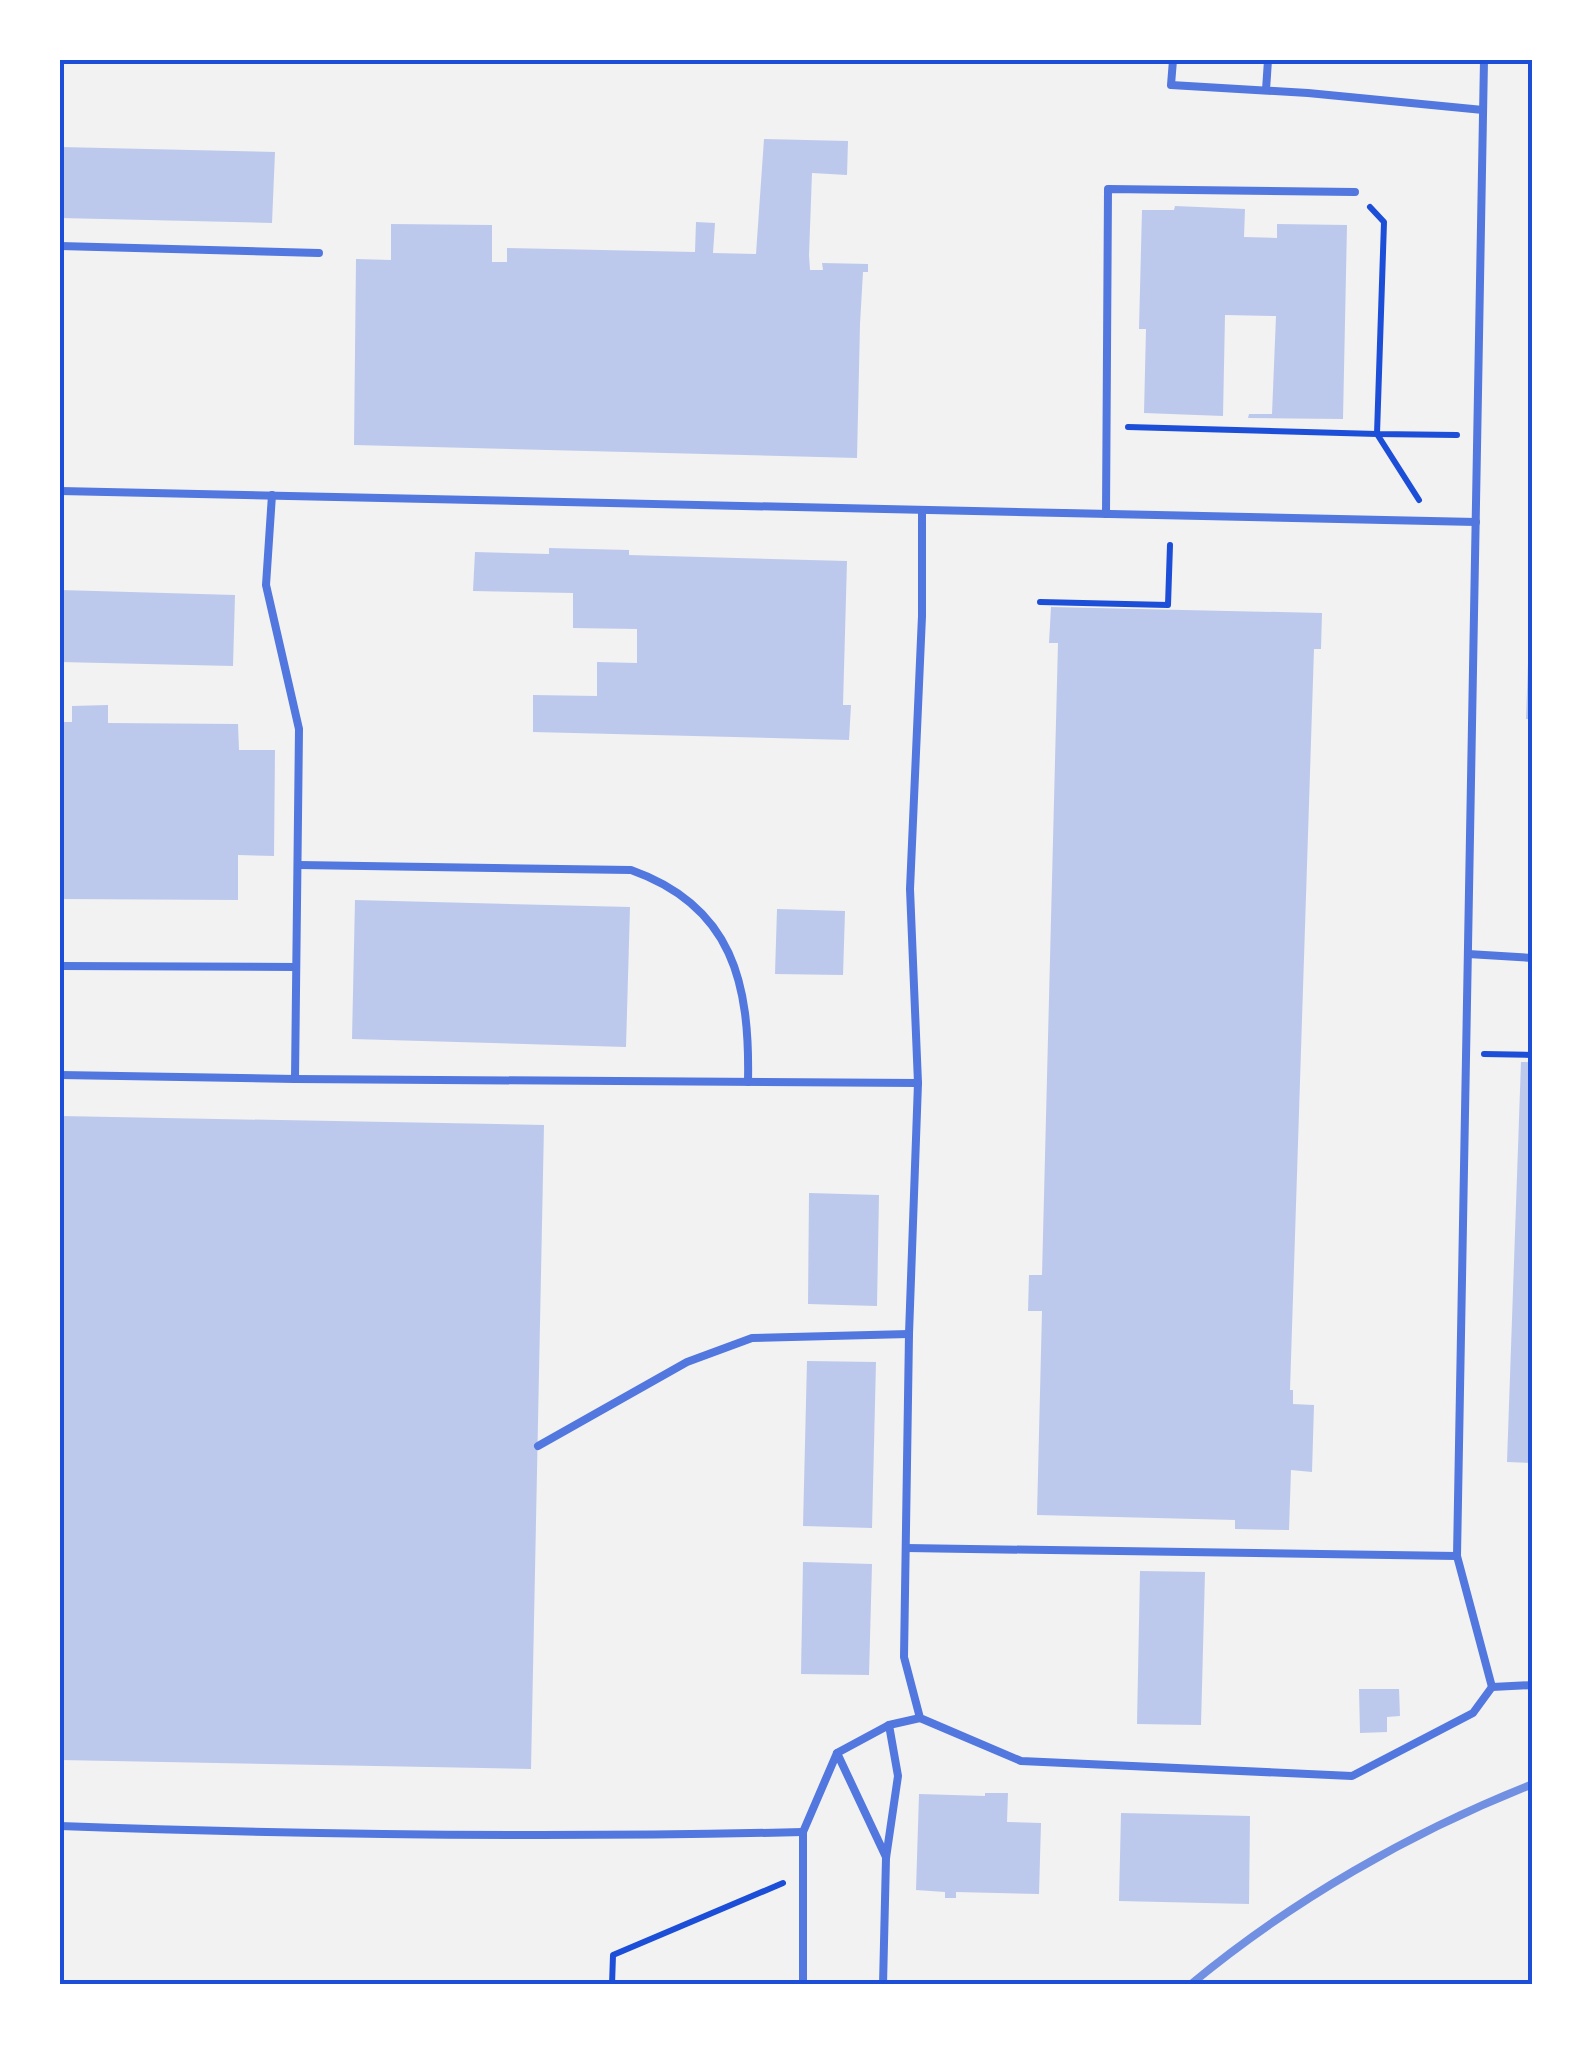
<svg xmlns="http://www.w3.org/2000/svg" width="1593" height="2045" font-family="'Roboto Serif',serif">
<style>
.building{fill:#bdc9ec}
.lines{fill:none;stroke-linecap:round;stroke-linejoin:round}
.path{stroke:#1d4ed8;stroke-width:6}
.service{stroke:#5277de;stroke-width:8}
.rail{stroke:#7290e2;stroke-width:8}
.neatline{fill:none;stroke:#1d4ed8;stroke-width:4}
</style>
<rect width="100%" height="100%" fill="#f2f2f2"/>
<g class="building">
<polygon points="764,139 848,141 847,175 812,173 809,255 810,270 823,270 822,263 868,264 868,272 863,272 860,324 857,458 354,445 356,259 391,260 391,224 492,225 492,262 507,262 507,248 695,252 696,222 715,223 713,253 756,254"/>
<polygon points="60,147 275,152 272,223 60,218"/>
<polygon points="1175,206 1245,209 1244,237 1277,238 1277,224 1347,225 1343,419 1248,418 1249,414 1272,414 1276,316 1225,315 1223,416 1144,413 1146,329 1139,329 1142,210 1174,210"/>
<polygon points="549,548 629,550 629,555 847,561 843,705 851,705 849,740 533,732 533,695 597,696 597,662 637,663 637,629 573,628 573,593 473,591 475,552 549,554"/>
<polygon points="60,590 235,595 233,666 60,662"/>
<polygon points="1530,606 1533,606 1533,719 1526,719"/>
<polygon points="1051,607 1322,613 1321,649 1314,649 1290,1390 1293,1390 1293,1404 1314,1405 1312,1472 1291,1470 1289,1530 1235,1529 1235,1520 1037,1515 1042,1311 1028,1311 1029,1275 1042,1275 1058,643 1049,643"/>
<polygon points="108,705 108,723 238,724 239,750 275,750 274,856 238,855 238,900 60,899 60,722 72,722 72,706"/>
<polygon points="355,900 630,907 626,1047 352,1039"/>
<polygon points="777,909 845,911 843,975 775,974"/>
<polygon points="1521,1062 1533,1062 1533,1463 1507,1462"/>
<polygon points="60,1116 544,1125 531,1769 60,1760"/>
<polygon points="809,1193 879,1195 877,1306 808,1304"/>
<polygon points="807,1361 876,1362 872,1528 803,1526"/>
<polygon points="803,1562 872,1564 869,1675 801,1674"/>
<polygon points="1140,1571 1205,1572 1201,1725 1137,1724"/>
<polygon points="1359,1689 1399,1689 1400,1716 1387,1717 1387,1732 1360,1733"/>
<polygon points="985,1793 1008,1793 1007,1822 1041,1823 1039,1894 956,1892 956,1898 945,1898 945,1892 916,1890 919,1794 985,1796"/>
<polygon points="1121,1813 1250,1816 1249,1904 1119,1901"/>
</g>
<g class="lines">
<g class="path">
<polyline points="1370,207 1384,222 1377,434 1457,435"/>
<polyline points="1128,427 1377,434 1419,500"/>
<polyline points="1040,602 1168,605 1170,545"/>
<polyline points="1484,1054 1533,1055"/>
<polyline points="612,1985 613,1955 783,1883"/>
</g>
<g class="service">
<polyline points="1173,60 1171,85 1308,93 1483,110"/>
<polyline points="1484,60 1457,1556 1492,1687"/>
<polyline points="1266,90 1268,60"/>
<polyline points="60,246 319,253"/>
<polyline points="60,491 1476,522"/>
<polyline points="922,510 922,616 910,889 918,1083 909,1334 904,1657 920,1718 1021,1761 1352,1776 1473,1713 1492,1687 1533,1685"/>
<polyline points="1106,514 1108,189 1355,192"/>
<path d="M 299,865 L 631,870 C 733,906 750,984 748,1082"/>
<polyline points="1468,954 1533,958"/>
<polyline points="60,966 296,967"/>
<polyline points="60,1075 295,1079 299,729 266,585 272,495"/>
<polyline points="295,1079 918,1083"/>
<polyline points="538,1446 687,1362 752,1338 909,1334"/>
<polyline points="906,1548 1457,1556"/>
<polyline points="837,1753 886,1857"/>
<path d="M 60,1826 C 308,1835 555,1838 803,1832"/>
<polyline points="803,1985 803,1832 837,1753 889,1725 920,1718"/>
<polyline points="883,1985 886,1858 898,1776 889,1725"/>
</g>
<path class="rail" d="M 1190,1985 C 1291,1901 1411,1832 1533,1784"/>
</g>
<rect width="1593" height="2045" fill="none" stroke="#ffffff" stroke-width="125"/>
<rect x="62" y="62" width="1468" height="1920" class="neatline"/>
</svg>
